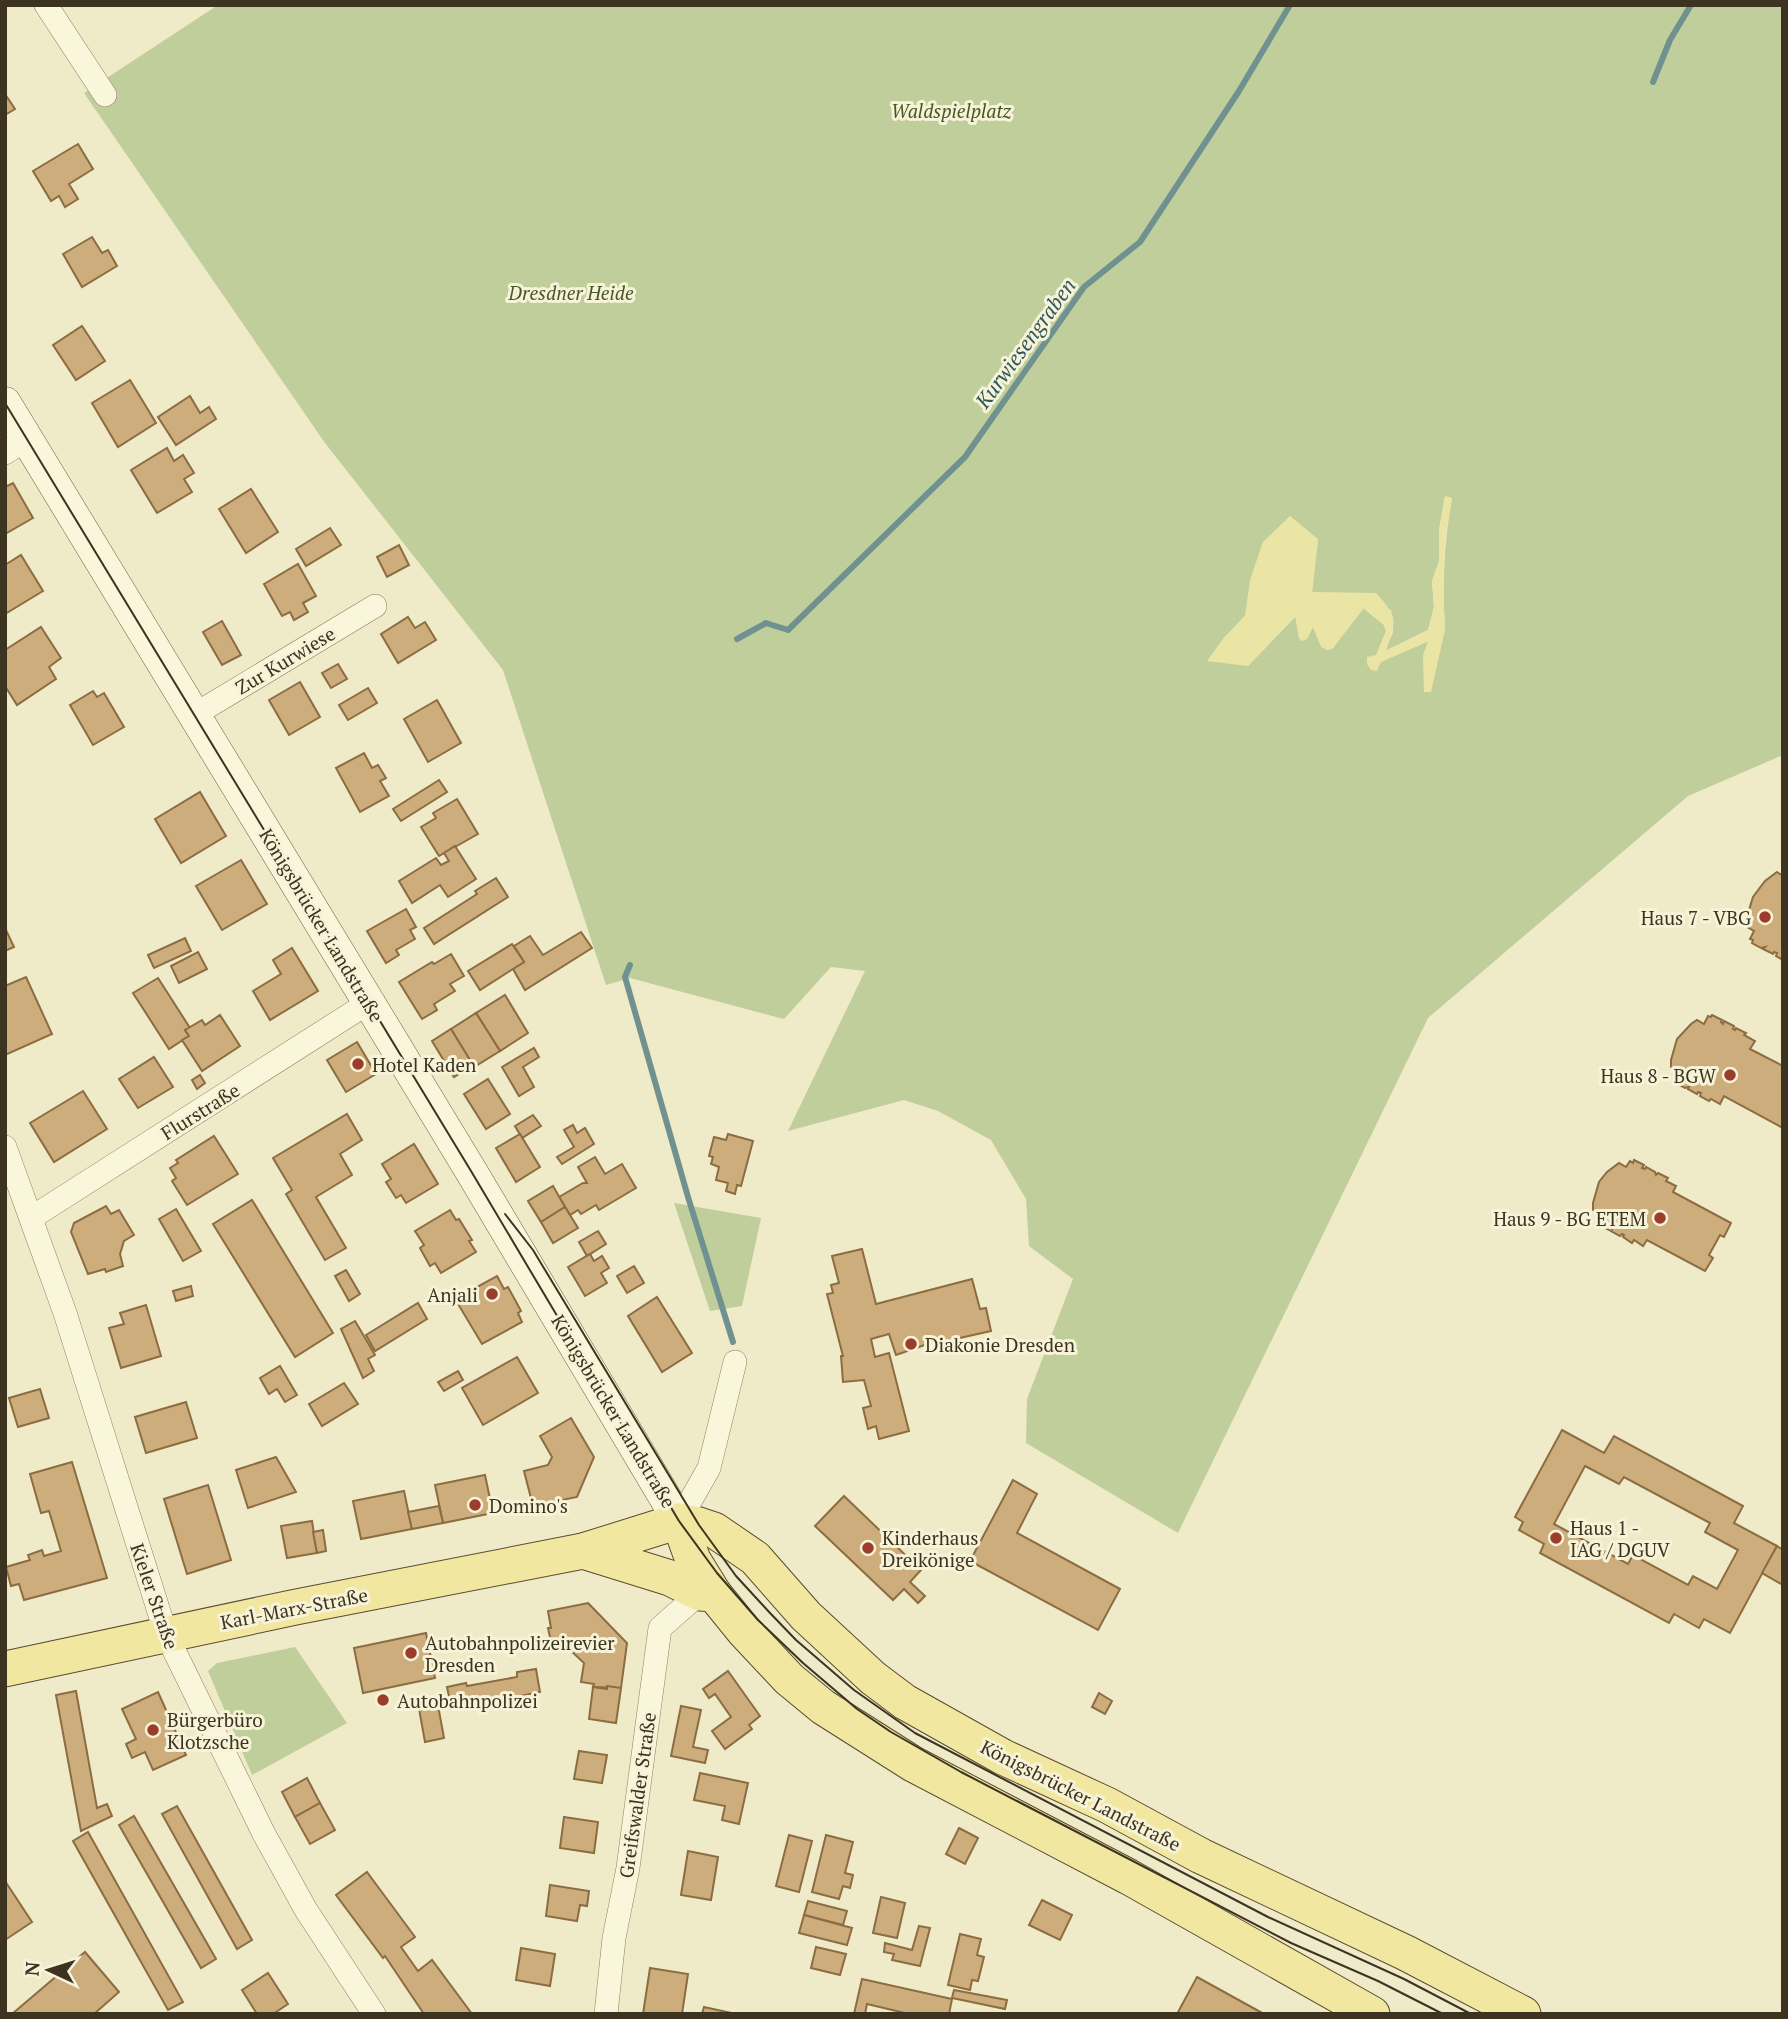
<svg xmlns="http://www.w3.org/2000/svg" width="1788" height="2019" font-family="'PT Serif',serif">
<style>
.green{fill:#c0ce9b;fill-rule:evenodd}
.sand{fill:#ebe5a5}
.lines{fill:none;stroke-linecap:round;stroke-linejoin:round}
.stream{stroke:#6f9290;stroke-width:6}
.building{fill:#cead7d;stroke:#8c6c41;stroke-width:2;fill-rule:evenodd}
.street-casing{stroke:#8c7e5c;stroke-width:24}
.secondary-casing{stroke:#6e5f3f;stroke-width:33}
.primary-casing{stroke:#5a4b30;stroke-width:37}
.street{stroke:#faf6dc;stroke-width:23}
.secondary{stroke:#faf6dc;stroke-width:32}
.primary{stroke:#f2e7a0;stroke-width:35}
.tram{stroke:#3c3320;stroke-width:2}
.poi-dot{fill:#9c3d2b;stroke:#f7f3d8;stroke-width:2.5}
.labels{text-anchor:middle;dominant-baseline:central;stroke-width:6;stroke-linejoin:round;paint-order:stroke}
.park-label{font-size:19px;font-style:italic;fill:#445926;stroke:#f7f3d8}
.street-label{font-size:19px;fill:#3c3320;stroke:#f7f3d8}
.poi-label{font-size:19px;fill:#3c3320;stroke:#f7f3d8;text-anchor:start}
.water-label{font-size:21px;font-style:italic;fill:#2f575c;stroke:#f7f3d8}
</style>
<rect width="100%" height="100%" fill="#efeac8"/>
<g class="green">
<path d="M 218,5 L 1783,5 L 1783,755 L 1688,796 L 1428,1018 L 1178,1533 L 1026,1443 L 1027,1399 L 1073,1279 L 1029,1246 L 1026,1199 L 991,1140 L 938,1111 L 904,1100 L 788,1131 L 865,971 L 831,967 L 784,1019 L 630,978 L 606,985 L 503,670 L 325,443 L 84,93 ZM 1445,497 L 1452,498 C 1444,542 1442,585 1445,630 L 1429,641 L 1380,662 L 1376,656 L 1386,631 L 1384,625 L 1363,608 L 1333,648 L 1327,650 L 1313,626 L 1302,641 L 1299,638 L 1296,616 L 1248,666 L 1223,639 L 1318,539 L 1312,592 L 1391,610 L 1393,632 L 1385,651 L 1428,630 L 1434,607 L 1432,581 L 1439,561 L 1439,530 Z"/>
<polygon points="674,1203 761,1218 742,1306 710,1311"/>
<polygon points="295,1647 347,1723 252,1775 208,1671 217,1663"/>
</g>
<path class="sand" d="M 1445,496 L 1452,498 L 1445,539 L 1443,588 L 1445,630 L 1431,692 L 1424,692 L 1423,655 L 1428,641 L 1381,662 L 1377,671 L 1371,670 L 1367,664 L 1367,657 L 1376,655 L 1386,631 L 1384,625 L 1364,608 L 1333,648 L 1327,650 L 1321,647 L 1313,627 L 1307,639 L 1302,641 L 1299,638 L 1295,616 L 1248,666 L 1207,661 L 1223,639 L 1245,616 L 1250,580 L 1263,542 L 1290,516 L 1318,539 L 1312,592 L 1376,593 C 1400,619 1395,620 1386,651 L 1428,630 L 1434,607 L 1432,581 L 1439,561 L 1439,530 Z"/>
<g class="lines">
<g class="stream">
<polyline points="1653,82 1670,40 1691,5"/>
<polyline points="737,639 766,623 788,630 965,457 1084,287 1140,242 1239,91 1290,5"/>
<polyline points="630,965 625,977 688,1197 733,1342"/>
</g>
</g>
<g class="building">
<polygon points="5,94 15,109 5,115"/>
<polygon points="78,144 93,169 69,184 78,199 65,207 59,196 51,201 33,171"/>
<polygon points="92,237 102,253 108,250 117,266 82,287 63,254"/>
<polygon points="82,326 105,361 76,380 53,345"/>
<polygon points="130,380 156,423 118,447 92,403"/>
<polygon points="190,396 200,413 209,407 216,419 176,445 158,417"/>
<polygon points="167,448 174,461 183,455 194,473 184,479 192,492 157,513 131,470"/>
<polygon points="13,483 33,518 5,534 5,487"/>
<polygon points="251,489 278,532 246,553 219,509"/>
<polygon points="330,528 341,545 306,566 296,549"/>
<polygon points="399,545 409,565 387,577 377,557"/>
<polygon points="21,555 43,591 5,614 5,565"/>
<polygon points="298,564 316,596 303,603 308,612 294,620 290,612 282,616 264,584"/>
<polygon points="408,617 415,628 425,622 436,640 398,663 381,634"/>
<polygon points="222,621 241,655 222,665 203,632"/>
<polygon points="41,627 61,658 49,667 56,679 17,705 5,686 5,650"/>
<polygon points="338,664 347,679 331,688 322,673"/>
<polygon points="300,682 320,717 289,735 269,700"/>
<polygon points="368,688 377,703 348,720 339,705"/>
<polygon points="93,691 97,697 104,693 124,727 93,745 70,705"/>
<polygon points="437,700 461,743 428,762 404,719"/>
<polygon points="364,753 372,768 378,765 386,778 380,781 389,796 360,812 336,768"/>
<polygon points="439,780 447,792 401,821 393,809"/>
<polygon points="200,792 226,836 181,863 155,819"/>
<polygon points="457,799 478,834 439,856 421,827 436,818 433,813"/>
<polygon points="455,846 476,879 448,897 440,885 412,903 399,881 436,858 441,865 449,861 444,853"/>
<polygon points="241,860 267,904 222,930 196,886"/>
<polygon points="1777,872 1783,876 1783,960 1776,956 1777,953 1774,952 1773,954 1763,949 1765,947 1761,948 1752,943 1753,940 1750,939 1754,931 1747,927 1749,910 1753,897 1765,881"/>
<polygon points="496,878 508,897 434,944 424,928 477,894 475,891"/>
<polygon points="406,909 416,927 410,930 415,939 396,950 399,955 386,963 367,931"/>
<polygon points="5,928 14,947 5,951"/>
<polygon points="581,932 592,948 525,990 513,969 524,962 514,946 530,936 543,955"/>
<polygon points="185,938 191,951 154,968 148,955"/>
<polygon points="512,944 524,962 480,990 468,971"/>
<polygon points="292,948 318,991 270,1020 253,991 281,974 273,960"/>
<polygon points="198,952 207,969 179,983 171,966"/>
<polygon points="451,954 464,976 450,984 455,991 434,1004 437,1010 422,1019 399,982 432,962 434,964"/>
<polygon points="26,977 52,1034 5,1055 5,986"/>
<polygon points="158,978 190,1028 185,1030 189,1036 169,1049 133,993"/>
<polygon points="505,995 528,1033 500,1051 476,1013"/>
<polygon points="476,1013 500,1051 474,1067 451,1029"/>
<polygon points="220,1015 240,1046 202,1071 182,1040 189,1036 185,1030 202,1020 205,1025"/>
<polygon points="1712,1015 1722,1020 1721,1022 1723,1024 1724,1021 1734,1026 1733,1029 1735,1030 1736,1028 1746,1033 1744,1035 1755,1041 1750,1049 1783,1066 1783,1128 1724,1096 1720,1104 1711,1099 1709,1101 1700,1096 1701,1093 1698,1092 1697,1094 1688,1089 1689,1087 1685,1088 1676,1083 1677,1081 1674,1079 1679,1070 1671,1067 1671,1060 1677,1039 1691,1024 1697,1020 1704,1024 1708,1016 1711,1017"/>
<polygon points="451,1029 473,1065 454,1077 432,1041"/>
<polygon points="357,1042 376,1074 346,1092 327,1060"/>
<polygon points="534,1048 539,1057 523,1067 534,1087 519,1096 502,1067"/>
<polygon points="154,1057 173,1087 138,1108 119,1079"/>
<polygon points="200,1075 205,1083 197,1089 192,1080"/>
<polygon points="488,1079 510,1114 486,1129 464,1094"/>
<polygon points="83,1091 107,1129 54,1162 30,1123"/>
<polygon points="347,1114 362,1140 340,1154 352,1175 316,1197 346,1248 325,1260 286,1194 292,1190 273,1158"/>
<polygon points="533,1115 541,1126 522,1138 515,1126"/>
<polygon points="573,1125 577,1133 585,1128 594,1144 562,1164 557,1157 574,1147 564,1130"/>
<polygon points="520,1134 540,1167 516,1182 496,1148"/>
<polygon points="728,1134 753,1141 741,1186 737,1185 735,1194 726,1191 728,1183 716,1180 719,1167 711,1164 713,1157 709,1156 714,1137 726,1140"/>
<polygon points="214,1136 238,1174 187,1205 172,1181 176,1178 170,1168 178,1163 176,1160"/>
<polygon points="414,1144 438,1184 406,1203 401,1195 396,1198 386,1182 391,1179 382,1164"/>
<polygon points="595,1157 605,1174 622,1164 636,1188 599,1210 596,1205 581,1214 578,1210 570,1215 559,1197 583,1183 587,1183 578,1167"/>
<polygon points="1634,1160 1644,1165 1642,1168 1645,1169 1646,1167 1655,1172 1656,1175 1658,1173 1668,1178 1666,1181 1676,1186 1673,1192 1731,1223 1724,1237 1720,1235 1709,1255 1713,1258 1705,1271 1647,1240 1643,1246 1634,1240 1632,1243 1623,1237 1624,1235 1622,1234 1620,1236 1611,1231 1612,1229 1609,1227 1609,1230 1599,1225 1600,1222 1598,1221 1601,1214 1593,1210 1593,1203 1599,1182 1607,1172 1619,1163 1626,1167 1630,1161 1633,1163"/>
<polygon points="553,1186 565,1207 541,1222 528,1201"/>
<polygon points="252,1200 333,1333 295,1357 213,1224"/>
<polygon points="106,1206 111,1214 119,1210 134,1235 124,1241 120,1254 123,1266 106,1272 105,1269 88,1274 71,1232 74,1223"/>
<polygon points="565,1207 578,1228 553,1243 541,1222"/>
<polygon points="176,1209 201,1251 183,1261 159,1219"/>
<polygon points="450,1210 456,1220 459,1219 472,1240 469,1241 476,1252 441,1273 435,1263 430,1266 420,1248 424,1245 415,1231"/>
<polygon points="598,1231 606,1244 587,1256 579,1242"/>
<polygon points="862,1249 876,1304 972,1279 980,1309 986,1308 991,1331 942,1342 942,1339 896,1355 889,1334 871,1339 875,1357 889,1353 909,1431 879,1439 876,1426 868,1429 863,1408 871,1406 864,1380 843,1382 841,1356 843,1356 827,1294 833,1293 831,1285 839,1283 832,1256"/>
<polygon points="590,1254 594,1261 602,1256 609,1268 601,1273 607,1283 585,1296 568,1267"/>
<polygon points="634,1266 644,1283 627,1293 617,1276"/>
<polygon points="346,1270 360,1294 349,1301 335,1276"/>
<polygon points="497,1276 504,1289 508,1287 521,1311 518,1313 522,1322 482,1344 455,1299"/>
<polygon points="191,1286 193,1296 176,1301 173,1291"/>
<polygon points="657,1297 692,1353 662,1372 628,1316"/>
<polygon points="418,1303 427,1319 375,1351 366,1335"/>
<polygon points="146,1305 161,1356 121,1368 109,1328 124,1324 120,1313"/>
<polygon points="355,1321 375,1355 368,1359 374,1371 363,1378 341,1329"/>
<polygon points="517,1357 538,1393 483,1425 462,1388"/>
<polygon points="280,1366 297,1395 285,1402 277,1389 269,1394 260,1378"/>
<polygon points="458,1371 463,1380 444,1391 438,1382"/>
<polygon points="344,1383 358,1404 322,1426 309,1404"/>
<polygon points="40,1389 49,1418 18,1427 9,1398"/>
<polygon points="186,1402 197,1438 146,1453 135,1417"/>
<polygon points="571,1418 594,1457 577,1497 533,1506 524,1471 548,1465 552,1457 540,1436"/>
<path d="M 1562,1430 L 1604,1453 L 1614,1436 L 1743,1506 L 1734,1523 L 1777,1546 L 1730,1633 L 1704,1619 L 1699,1628 L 1674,1614 L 1669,1623 L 1540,1553 L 1544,1544 L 1519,1530 L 1523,1522 L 1515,1517 ZM 1585,1466 L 1619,1484 L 1624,1477 L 1710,1523 L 1705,1532 L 1738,1550 L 1717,1589 L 1693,1576 L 1688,1585 L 1633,1555 L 1628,1564 L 1554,1524 Z"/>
<polygon points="276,1457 296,1492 248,1508 236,1470"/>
<polygon points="72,1462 107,1578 24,1600 19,1584 11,1586 6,1567 30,1560 28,1555 42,1550 44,1556 61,1551 49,1511 41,1513 30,1474"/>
<polygon points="485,1475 493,1513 443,1523 435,1485"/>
<polygon points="1013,1480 1037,1494 1017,1533 1120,1589 1098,1630 970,1561"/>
<polygon points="208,1485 231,1560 187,1574 164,1499"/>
<polygon points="404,1491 412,1529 361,1539 353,1501"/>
<polygon points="844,1496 921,1570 910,1582 925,1596 918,1603 904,1589 893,1600 815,1526"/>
<polygon points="439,1506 443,1523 412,1529 408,1512"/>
<polygon points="312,1521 317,1553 287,1558 281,1526"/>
<polygon points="323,1530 326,1551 317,1553 313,1532"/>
<polygon points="1777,1546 1783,1550 1783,1585 1762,1573"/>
<polygon points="588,1603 627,1643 621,1688 593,1687 594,1684 581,1682 584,1663 568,1648 553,1651 548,1628 551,1628 548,1611"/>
<polygon points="426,1633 435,1678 363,1693 354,1648"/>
<polygon points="536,1669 540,1692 471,1706 470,1702 451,1706 447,1687 466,1683 467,1686 517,1677 517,1672"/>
<polygon points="728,1671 760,1716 749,1725 752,1729 725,1749 712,1731 731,1717 715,1694 709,1698 703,1689"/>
<polygon points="607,1686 621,1688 616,1723 589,1719 593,1687 607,1689"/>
<polygon points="76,1691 97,1808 107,1804 112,1816 81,1831 56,1695"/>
<polygon points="158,1692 186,1755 153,1770 145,1752 132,1758 126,1744 136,1739 122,1709"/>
<polygon points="1099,1693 1112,1701 1105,1714 1092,1707"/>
<polygon points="437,1700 444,1738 425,1742 418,1703"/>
<polygon points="681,1706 701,1710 693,1747 708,1750 705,1763 671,1756"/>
<polygon points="579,1751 607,1755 602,1783 574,1779"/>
<polygon points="700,1773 748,1783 739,1824 722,1820 725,1806 694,1800"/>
<polygon points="307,1778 320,1803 295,1817 282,1792"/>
<polygon points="320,1803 335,1830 310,1844 295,1817"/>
<polygon points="177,1806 252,1940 237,1949 162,1814"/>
<polygon points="134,1816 216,1959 201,1968 119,1825"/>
<polygon points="564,1817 598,1822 594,1853 560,1848"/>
<polygon points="959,1828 978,1838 965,1864 946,1854"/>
<polygon points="88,1832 183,2002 168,2010 73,1841"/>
<polygon points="789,1835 812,1841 799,1892 776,1886"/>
<polygon points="826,1835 853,1842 845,1873 853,1875 850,1888 843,1886 839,1899 812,1892"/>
<polygon points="688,1851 718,1857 711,1900 681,1895"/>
<polygon points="367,1872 415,1937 401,1947 418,1971 432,1960 472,2014 424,2014 385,1956 383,1958 336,1895"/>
<polygon points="5,1881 32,1922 5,1940"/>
<polygon points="550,1885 589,1891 587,1906 580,1905 577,1921 546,1916"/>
<polygon points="881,1897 905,1903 897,1938 873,1933"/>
<polygon points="1042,1900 1072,1915 1060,1940 1029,1925"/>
<polygon points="808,1901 847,1911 843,1925 804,1915"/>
<polygon points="804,1915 852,1928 847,1945 799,1933"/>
<polygon points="919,1926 930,1928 920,1966 892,1960 894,1954 884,1952 885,1943 912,1950"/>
<polygon points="960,1934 981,1939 977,1955 984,1957 978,1981 972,1980 970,1990 948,1985"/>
<polygon points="816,1947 846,1954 840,1975 811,1968"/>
<polygon points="521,1948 555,1954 550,1986 516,1980"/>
<polygon points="85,1952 119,1992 94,2014 12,2014"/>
<polygon points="650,1968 688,1974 682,2014 643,2014"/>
<polygon points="268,1973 288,2004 273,2014 257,2014 242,1990"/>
<polygon points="1197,1977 1264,2014 1177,2014"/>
<polygon points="862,1979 952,1999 949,2014 909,2014 867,2004 865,2014 854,2014"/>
<polygon points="954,1990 1007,2000 1005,2009 952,1998"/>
<polygon points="704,2007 736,2014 702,2014"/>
</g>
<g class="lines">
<g class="street-casing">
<g id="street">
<polyline points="46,5 105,95"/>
<polyline points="5,453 27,439"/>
<polyline points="194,715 375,606"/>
<polyline points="5,1147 65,1313 166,1634 264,1834 306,1910 374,2014"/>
<polyline points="31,1218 368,1003"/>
<polyline points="679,1521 709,1468 735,1362"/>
<polyline points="606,2014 614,1938 628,1868 660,1628 700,1593"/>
</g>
</g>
<g class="secondary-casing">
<polyline id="secondary" points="5,403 471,1171 679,1521"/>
</g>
<g class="primary-casing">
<g id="primary">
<polyline points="679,1521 693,1560 714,1594 744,1631 789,1679 823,1707 913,1764 1129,1877 1372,2014"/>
<polyline points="583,1551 670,1578 700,1593 714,1594"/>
<polyline points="5,1669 296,1607 583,1551 679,1521 699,1525 714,1530 755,1558 806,1616 873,1678 905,1702 1003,1757 1107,1805 1201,1856 1406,1953 1523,2014"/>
</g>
</g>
<use href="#street" class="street"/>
<use href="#secondary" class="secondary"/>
<use href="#primary" class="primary"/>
<g class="tram">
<polyline points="5,403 471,1171 679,1521 717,1573 758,1620 803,1663 857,1709 891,1732 961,1772 1291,1943 1378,1981 1443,2014"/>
<polyline points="505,1214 533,1250 699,1525 736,1576 770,1613 796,1640 854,1690 915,1733 1268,1917 1404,1979 1471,2014"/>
</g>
</g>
<g class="poi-dot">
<circle cx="1765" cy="917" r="7"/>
<circle cx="358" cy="1064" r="7"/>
<circle cx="1730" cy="1075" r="7"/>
<circle cx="1660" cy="1218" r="7"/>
<circle cx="492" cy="1294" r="7"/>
<circle cx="911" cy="1344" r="7"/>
<circle cx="475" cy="1505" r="7"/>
<circle cx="1556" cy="1538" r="7"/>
<circle cx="868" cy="1548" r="7"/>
<circle cx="411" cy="1653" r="7"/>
<circle cx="383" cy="1700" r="7"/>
<circle cx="153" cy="1730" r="7"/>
</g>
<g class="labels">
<g class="park-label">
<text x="951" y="110">Waldspielplatz</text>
<text x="571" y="292">Dresdner Heide</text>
</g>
<g class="street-label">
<text transform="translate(285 660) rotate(-31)">Zur Kurwiese</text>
<text transform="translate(322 925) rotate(59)">Königsbrücker Landstraße</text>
<text transform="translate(200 1111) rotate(-32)">Flurstraße</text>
<text transform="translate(614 1411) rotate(59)">Königsbrücker Landstraße</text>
<text transform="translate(155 1596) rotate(71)">Kieler Straße</text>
<text transform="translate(294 1608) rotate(-11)">Karl-Marx-Straße</text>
<text transform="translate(637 1795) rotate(-82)">Greifswalder Straße</text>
<text transform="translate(1081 1795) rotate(27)">Königsbrücker Landstraße</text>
</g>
<g class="poi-label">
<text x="1751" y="917" text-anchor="end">Haus 7 - VBG</text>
<text x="372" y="1064">Hotel Kaden</text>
<text x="1716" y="1075" text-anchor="end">Haus 8 - BGW</text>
<text x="1646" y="1218" text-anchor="end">Haus 9 - BG ETEM</text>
<text x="478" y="1294" text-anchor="end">Anjali</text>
<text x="925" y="1344">Diakonie Dresden</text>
<text x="489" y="1505">Domino's</text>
<text x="1570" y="1527">Haus 1 -<tspan x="1570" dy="22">IAG / DGUV</tspan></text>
<text x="882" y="1537">Kinderhaus<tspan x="882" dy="22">Dreikönige</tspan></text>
<text x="425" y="1642">Autobahnpolizeirevier<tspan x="425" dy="22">Dresden</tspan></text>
<text x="397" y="1700">Autobahnpolizei</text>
<text x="167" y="1719">Bürgerbüro<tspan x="167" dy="22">Klotzsche</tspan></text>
</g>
<g class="water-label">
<text transform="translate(1025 343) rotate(-54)">Kurwiesengraben</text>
</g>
</g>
<rect width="1788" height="2019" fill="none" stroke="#3c3320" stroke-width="14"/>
<g transform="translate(49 1970) rotate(274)" stroke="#f7f3d8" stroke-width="5" paint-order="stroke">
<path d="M0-5L12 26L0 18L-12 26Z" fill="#3c3320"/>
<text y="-10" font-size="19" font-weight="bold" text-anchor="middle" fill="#3c3320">N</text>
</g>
</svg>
